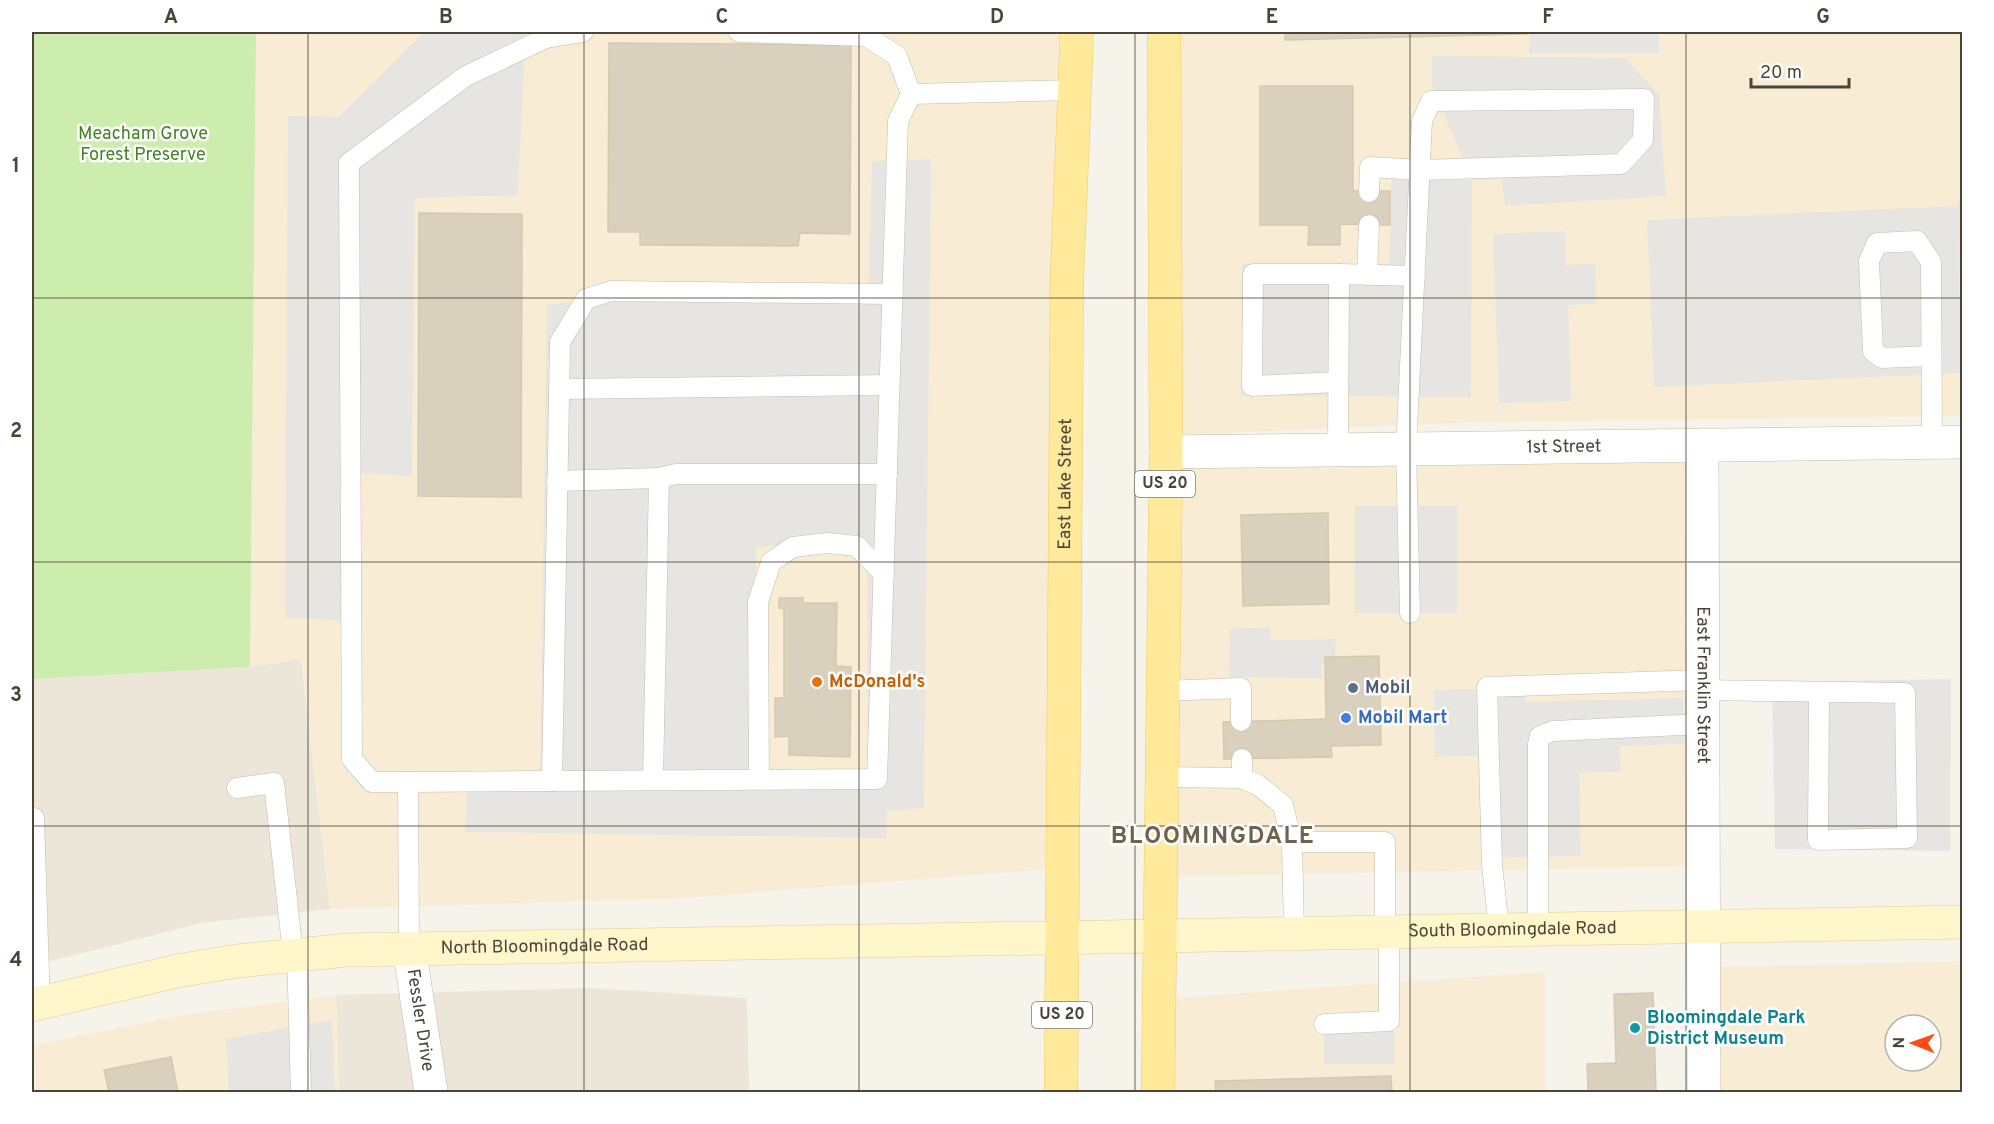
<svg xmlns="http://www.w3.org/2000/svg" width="1994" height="1124" font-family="Overpass,sans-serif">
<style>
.residential{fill:#ebe6d7}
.commercial{fill:#f9ecd4;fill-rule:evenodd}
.green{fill:#cdedaf}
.parking{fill:#e7e5e1}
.building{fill:#d9d0be;stroke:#d5c9b0;stroke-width:1.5}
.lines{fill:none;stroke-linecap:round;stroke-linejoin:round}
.service-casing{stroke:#c3bcab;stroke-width:21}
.minor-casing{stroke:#c3bcab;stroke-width:34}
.secondary-casing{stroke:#dacc96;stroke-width:34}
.primary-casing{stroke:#efcd5f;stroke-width:34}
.service{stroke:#fff;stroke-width:20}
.minor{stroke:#fff;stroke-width:33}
.secondary{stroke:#fff6cb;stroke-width:33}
.primary{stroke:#ffe99a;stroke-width:33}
.grid{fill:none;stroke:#4b4437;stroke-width:1.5;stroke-opacity:0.55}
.food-dot{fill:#e8710a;stroke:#fff;stroke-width:2}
.service-dot{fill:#5c6f8a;stroke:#fff;stroke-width:2}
.shop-dot{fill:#3f7fe0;stroke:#fff;stroke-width:2}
.culture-dot{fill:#0f9aa8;stroke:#fff;stroke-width:2}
.labels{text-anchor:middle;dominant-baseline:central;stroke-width:5;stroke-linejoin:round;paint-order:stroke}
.shield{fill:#fff;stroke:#817c73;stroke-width:1.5}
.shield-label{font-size:16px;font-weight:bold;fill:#4b4437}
.park-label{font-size:18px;fill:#428323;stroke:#fff}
.street-label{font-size:18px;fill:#4b4437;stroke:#fff}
.food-label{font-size:18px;font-weight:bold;fill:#c56008;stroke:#fff;text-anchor:start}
.service-label{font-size:18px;font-weight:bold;fill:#4e5e75;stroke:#fff;text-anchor:start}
.shop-label{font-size:18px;font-weight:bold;fill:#366cbe;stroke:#fff;text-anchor:start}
.culture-label{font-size:18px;font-weight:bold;fill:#0d838f;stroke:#fff;text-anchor:start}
.district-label{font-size:24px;font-weight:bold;letter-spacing:1.5px;fill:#6f634d;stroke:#fff}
.neatline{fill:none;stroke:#4b4437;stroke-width:2}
.grid-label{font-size:20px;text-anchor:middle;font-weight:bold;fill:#4b4437}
</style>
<rect width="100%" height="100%" fill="#f6f3ea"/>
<g class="residential">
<polygon points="1962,189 1962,351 1957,206"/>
<polygon points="301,659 330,909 201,923 32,966 32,679 250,667"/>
<polygon points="590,988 747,998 749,1092 339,1092 336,995"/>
</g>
<g class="commercial">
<polygon points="256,32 1064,32 1050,869 684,898 330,909 302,659 250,667"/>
<polygon points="1172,32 1962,32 1962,189 1957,206 1962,416 1478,422 1154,436"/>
<polygon points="1694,437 1693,866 1157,877 1155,454"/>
<path d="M 1962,961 L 1962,1092 L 1712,1092 L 1713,967 ZM 1895,1025 L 1931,1025 L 1931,1061 L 1895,1061 Z"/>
<polygon points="1545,972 1546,1092 1153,1092 1155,999"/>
<polygon points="336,995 339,1092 36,1092 34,1045 184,1015"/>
</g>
<polygon class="green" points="32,32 256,32 250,667 32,679"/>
<g class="parking">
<polygon points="424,32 525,32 518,195 415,198 412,476 345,472 345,620 285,618 288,116 338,117"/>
<rect x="1529" y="32" width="130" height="21"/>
<polygon points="1432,56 1625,58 1659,95 1666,196 1505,206 1502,179 1472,180 1471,397 1241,396 1242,264 1390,264 1391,180 1472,180 1432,85"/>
<polygon points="931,159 924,808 887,811 886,838 465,832 467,789 868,790 867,540 756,547 751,773 540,774 547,304 869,285 872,161"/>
<polygon points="1957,206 1962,373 1654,387 1647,220"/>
<polygon points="1565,231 1566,265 1595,264 1596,304 1568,305 1571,401 1499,403 1493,234"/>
<rect x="1355" y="506" width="102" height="107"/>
<polygon points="1270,627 1271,640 1336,639 1335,662 1321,664 1322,678 1229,677 1230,629"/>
<polygon points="1951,679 1950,851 1775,849 1772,682"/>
<polygon points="1524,688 1525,702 1683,698 1684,744 1620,746 1621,772 1579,773 1581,856 1481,858 1479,756 1435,757 1434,690"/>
<polygon points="332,1020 335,1092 229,1092 226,1039"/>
<rect x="1324" y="1024" width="70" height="40"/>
</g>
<g class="building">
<polygon points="1285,32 1527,32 1527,34 1285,40"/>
<polygon points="609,43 851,45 850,234 800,233 798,246 640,245 640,232 608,232"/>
<polygon points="1260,86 1353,86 1353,191 1390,191 1390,225 1340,224 1340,245 1308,245 1309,225 1260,225"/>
<polygon points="419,213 522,214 521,497 418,496"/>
<polygon points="1328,513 1329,604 1243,606 1241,515"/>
<polygon points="779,598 803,598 803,603 837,603 836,666 851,667 850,757 789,755 789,736 775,737 775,698 784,698 784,609 779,608"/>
<polygon points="1379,656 1381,745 1331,746 1332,757 1224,759 1223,722 1326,719 1325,657"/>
<polygon points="1653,993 1656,1092 1588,1092 1587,1064 1616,1063 1614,994"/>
<polygon points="171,1057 178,1092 109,1092 104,1070"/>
<polygon points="1391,1076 1392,1092 1216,1092 1215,1081"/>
</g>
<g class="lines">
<g class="service-casing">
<g id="service">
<polyline points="739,32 866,36 897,56 911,94"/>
<polyline points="1369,192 1370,167 1420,170 1621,164 1643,140 1644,99 1431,101 1422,121 1406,449 1410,613"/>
<polyline points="1339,274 1415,276"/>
<polyline points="1367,275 1369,225"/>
<polyline points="1930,356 1882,358 1873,351 1869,261 1877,243 1917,241 1931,262 1932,442"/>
<polyline points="559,389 889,385"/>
<polyline points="1338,449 1339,274 1253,274 1252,386 1338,382"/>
<polyline points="557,481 659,478"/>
<polyline points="1703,690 1905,693 1907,838 1818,840 1819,692"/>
<polyline points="1163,691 1241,688 1241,721"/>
<polyline points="1242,759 1242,778"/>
<polyline points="1162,777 1242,778 1258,785 1283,805 1292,842"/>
<polyline points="759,779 758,602 771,562 793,547 827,543 857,546 884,574"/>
<polyline points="653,780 659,478 676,474 887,474"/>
<polyline points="552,781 560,342 586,299 611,291 893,294"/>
<polyline points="408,782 372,782 352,759 349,163 466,76 546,38 583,32"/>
<polyline points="237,788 274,783 293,954"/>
<polyline points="34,818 40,1003"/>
<polyline points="1538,928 1538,744 1540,736 1553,731 1703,724"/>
<polyline points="1499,929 1492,865 1487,687 1703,680"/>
<polyline points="1294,934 1292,842 1385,842 1385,932"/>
<polyline points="409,947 408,782 877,779 898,121 911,94 1074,90"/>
<polyline points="297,954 301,1092"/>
<polyline points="1324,1024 1389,1021 1389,932"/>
</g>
</g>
<g class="minor-casing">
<g id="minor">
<path id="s1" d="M 1702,445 L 1704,1092"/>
<path id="s2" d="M 1166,452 L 1962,442"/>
<path id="s3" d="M 409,947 L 431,1092"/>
</g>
</g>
<g class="secondary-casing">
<g id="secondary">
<path id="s4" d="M 32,1005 L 177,971 L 237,961 L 347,950 L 1962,922"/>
</g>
</g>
<g class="primary-casing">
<g id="primary">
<path id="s5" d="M 1061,1092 L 1067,277 L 1077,32"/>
<polyline points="1158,1092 1166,452 1164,32"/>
</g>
</g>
<use href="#service" class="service"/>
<use href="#minor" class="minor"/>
<use href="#secondary" class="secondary"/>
<use href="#primary" class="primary"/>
</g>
<path class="grid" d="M 308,32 L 308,1092M 584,32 L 584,1092M 859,32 L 859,1092M 1135,32 L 1135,1092M 1410,32 L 1410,1092M 1686,32 L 1686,1092M 32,298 L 1962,298M 32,562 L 1962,562M 32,826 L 1962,826"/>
<circle class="food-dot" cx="817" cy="682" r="6"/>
<circle class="service-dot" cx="1353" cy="688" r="6"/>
<circle class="shop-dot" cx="1346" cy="718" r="6"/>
<circle class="culture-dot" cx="1635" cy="1028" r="6"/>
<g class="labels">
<g class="shield">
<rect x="1135" y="471" width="60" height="26" rx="4.5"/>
<rect x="1032" y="1002" width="60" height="26" rx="4.5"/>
</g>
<g class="shield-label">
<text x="1165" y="484">US 20</text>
<text x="1062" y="1015">US 20</text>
</g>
<g class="park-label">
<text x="143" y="134">Meacham Grove<tspan x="143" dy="21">Forest Preserve</tspan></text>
</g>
<g class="street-label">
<text stroke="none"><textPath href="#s2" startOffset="398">1st Street</textPath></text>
<text stroke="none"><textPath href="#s5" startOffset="608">East Lake Street</textPath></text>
<text stroke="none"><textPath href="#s1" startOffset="240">East Franklin Street</textPath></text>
<text stroke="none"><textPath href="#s4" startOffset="1486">South Bloomingdale Road</textPath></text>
<text stroke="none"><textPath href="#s4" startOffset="518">North Bloomingdale Road</textPath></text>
<text stroke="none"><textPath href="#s3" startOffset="74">Fessler Drive</textPath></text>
</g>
<g class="food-label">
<text x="829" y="682">McDonald's</text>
</g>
<g class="service-label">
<text x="1365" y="688">Mobil</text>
</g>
<g class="shop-label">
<text x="1358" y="718">Mobil Mart</text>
</g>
<g class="culture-label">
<text x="1647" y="1018">Bloomingdale Park<tspan x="1647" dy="21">District Museum</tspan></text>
</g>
<g class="district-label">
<text x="1213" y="837">BLOOMINGDALE</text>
</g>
</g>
<rect width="1994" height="1124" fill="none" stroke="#ffffff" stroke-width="66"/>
<g transform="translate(1913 1043) rotate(271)"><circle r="28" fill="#ffffff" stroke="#b7b4af" stroke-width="1.5"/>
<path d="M0-4.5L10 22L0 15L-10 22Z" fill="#ff4a18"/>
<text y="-9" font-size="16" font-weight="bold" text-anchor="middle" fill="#4b4437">N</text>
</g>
<path d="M1751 78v9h98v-9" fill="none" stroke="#4b4437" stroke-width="3"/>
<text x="1760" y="78" font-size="18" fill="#4b4437" stroke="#ffffff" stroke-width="4.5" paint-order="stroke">20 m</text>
<rect x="33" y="33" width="1928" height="1058" class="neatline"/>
<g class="grid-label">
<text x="171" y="23">A</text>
<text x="446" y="23">B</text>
<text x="722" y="23">C</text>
<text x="997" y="23">D</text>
<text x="1272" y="23">E</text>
<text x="1548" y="23">F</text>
<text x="1823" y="23">G</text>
<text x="16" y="172">1</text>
<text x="16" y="437">2</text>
<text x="16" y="701">3</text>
<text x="16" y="966">4</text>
</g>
</svg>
